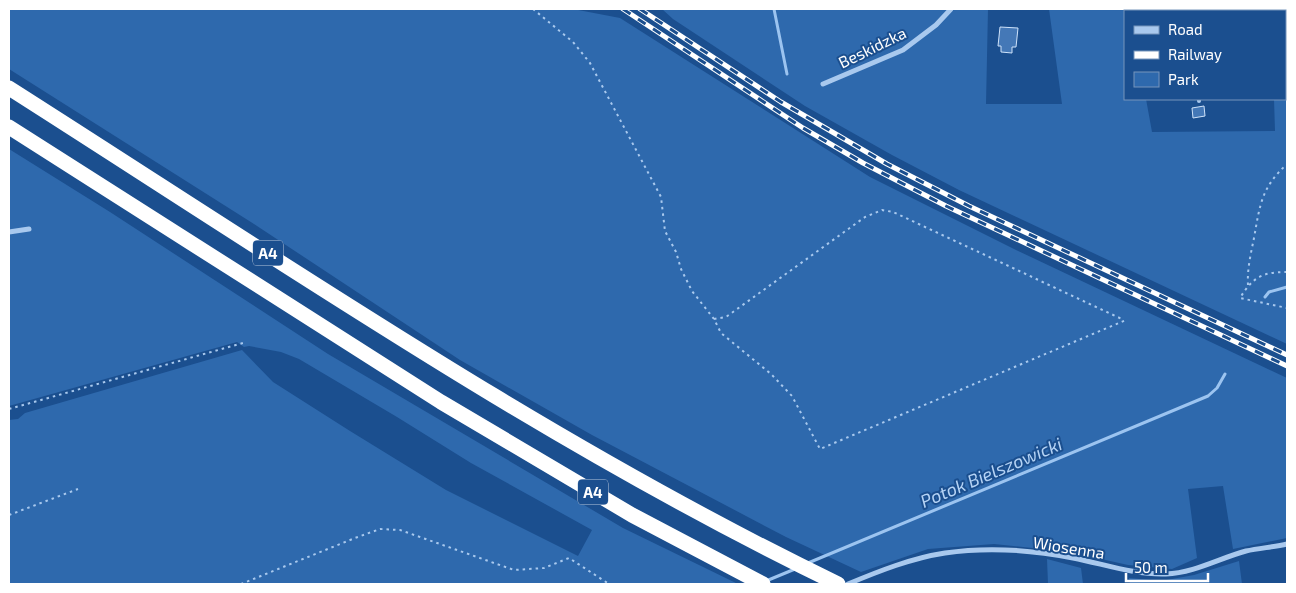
<svg xmlns="http://www.w3.org/2000/svg" width="1296" height="593" font-family="'Exo 2',sans-serif">
<style>
.green{fill:#2e69ad}
.lines{fill:none;stroke-linecap:round;stroke-linejoin:round}
.stream{stroke:#9cc4f0;stroke-width:3}
.building{fill:#4478b7;stroke:#cfe3fa}
.path{stroke:#a9c9ee;stroke-width:2;stroke-dasharray:2.5 4;stroke-linecap:butt}
.service{stroke:#a9c9ee;stroke-width:4}
.minor{stroke:#a9c9ee;stroke-width:5}
.motorway{stroke:#fff;stroke-width:15}
.rail-casing{stroke:#fff;stroke-width:5}
.rail{stroke:#1b4f8f;stroke-width:3;stroke-dasharray:9;stroke-linecap:butt}
.labels{text-anchor:middle;dominant-baseline:central;stroke-width:4;stroke-linejoin:round;paint-order:stroke}
.shield{fill:#1b4f8f;stroke:#bbcadd;stroke-width:1}
.shield-label{font-size:15px;font-weight:bold;fill:#fff}
.street-label{font-size:16px;fill:#fff;stroke:#1b4f8f}
.water-label{font-size:18px;font-style:italic;fill:#b5d3f5;stroke:#1b4f8f}
</style>
<rect width="100%" height="100%" fill="#1b4f8f"/>
<g class="green">
<polygon points="9,9 573,9 620,18 870,177 1014,249 1287,378 1287,538 1233,549 1223,486 1188,489 1197,558 1172,569 1128,565 1070,552 994,544 928,549 861,572 786,537 592,435 460,360 254,224 9,69"/>
<polygon points="662,9 988,9 986,104 1062,104 1049,9 1132,9 1132,11 1125,11 1125,99 1146,99 1152,132 1275,131 1274,99 1285,99 1285,64 1287,63 1287,344 959,190 892,155 805,106 673,19"/>
<polygon points="9,149 110,212 328,354 623,528 738,584 9,584 9,420 18,419 25,413 242,350 273,382 350,431 446,490 578,556 592,530 471,463 397,417 299,359 281,352 249,346 244,347 237,342 9,406"/>
<polygon points="1047,559 1081,568 1083,584 1048,584"/>
<polygon points="1239,561 1242,584 1130,584 1129,578 1161,581 1194,575"/>
</g>
<g class="lines">
<g class="stream">
<polyline points="774,9 787,74"/>
<polyline points="1265,297 1269,292 1287,287"/>
<polyline points="808,563 1208,396 1217,388 1225,374"/>
<polyline points="766,581 795,569"/>
</g>
</g>
<g class="building">
<polygon points="1000,27 1018,28 1016,47 1012,47 1012,53 1001,52 1001,46 998,46"/>
<polygon points="1204,106 1205,116 1193,118 1192,108"/>
</g>
<g class="lines">
<g class="path">
<polyline points="533,9 573,42 590,63 661,197 665,231 676,252 681,269 692,291 714,319 721,333 771,374 792,396 820,449 1126,320"/>
<path d="M 1287,272 C 1262,272 1253,277 1240,298 L 1287,308"/>
<path d="M 1248,285 C 1247,269 1251,253 1254,238 C 1260,205 1261,188 1287,164"/>
<polyline points="714,319 726,317 865,217 882,210 893,212 1124,320"/>
<polyline points="9,409 243,343"/>
<polyline points="9,515 78,489"/>
<polyline points="241,584 355,538 380,529 400,530 514,570 544,568 569,558 609,584"/>
</g>
<polyline class="service" points="1199,99 1199,101"/>
<g class="minor">
<polyline points="1189,9 1192,11"/>
<polyline points="1285,60 1287,59"/>
<polyline points="823,84 903,50 936,25 951,9"/>
<polyline points="9,232 29,229"/>
<path d="M 848,584 C 879,571 912,558 945,553 C 986,547 1032,550 1073,558 C 1104,564 1134,575 1166,574 C 1194,573 1220,558 1246,551 C 1260,548 1274,547 1287,544"/>
</g>
<g class="motorway">
<path d="M 9,88 C 281,261 548,444 838,584"/>
<polyline points="9,127 441,402 632,515 763,584"/>
</g>
<g class="rail-casing">
<g id="rail">
<polyline points="623,9 803,128 863,163 946,206 1287,366"/>
<polyline points="640,9 781,102 887,164 969,206 1287,355"/>
</g>
</g>
<use href="#rail" class="rail"/>
</g>
<g class="labels">
<g class="shield">
<rect x="253" y="240.5" width="30" height="25" rx="4"/>
<rect x="578" y="479.5" width="30" height="25" rx="4"/>
</g>
<g class="shield-label">
<text x="268" y="253">A4</text>
<text x="593" y="492">A4</text>
</g>
<g class="street-label">
<text transform="translate(872 47) rotate(-26)">Beskidzka</text>
<text transform="translate(1069 547) rotate(9)">Wiosenna</text>
</g>
<g class="water-label">
<text transform="translate(991 472) rotate(-23)">Potok Bielszowicki</text>
</g>
</g>
<rect width="1296" height="593" fill="none" stroke="#ffffff" stroke-width="20"/>
<rect x="1124" y="10" width="162" height="90" fill="#1b4f8f" stroke="#7695bc"/>
<rect x="1134" y="26" width="25" height="8" fill="#a9c9ee" stroke="#7695bc"/>
<text x="1168" y="35" font-size="15" fill="#ffffff">Road</text>
<rect x="1134" y="51" width="25" height="8" fill="#ffffff" stroke="#7695bc"/>
<text x="1168" y="60" font-size="15" fill="#ffffff">Railway</text>
<rect x="1134" y="72" width="25" height="15" fill="#2e69ad" stroke="#7695bc"/>
<text x="1168" y="85" font-size="15" fill="#ffffff">Park</text>
<path d="M1126 573v8h82v-8" fill="none" stroke="#ffffff" stroke-width="2.5"/>
<text x="1134" y="573" font-size="15" fill="#ffffff" stroke="#1b4f8f" stroke-width="4" paint-order="stroke">50 m</text>
</svg>
